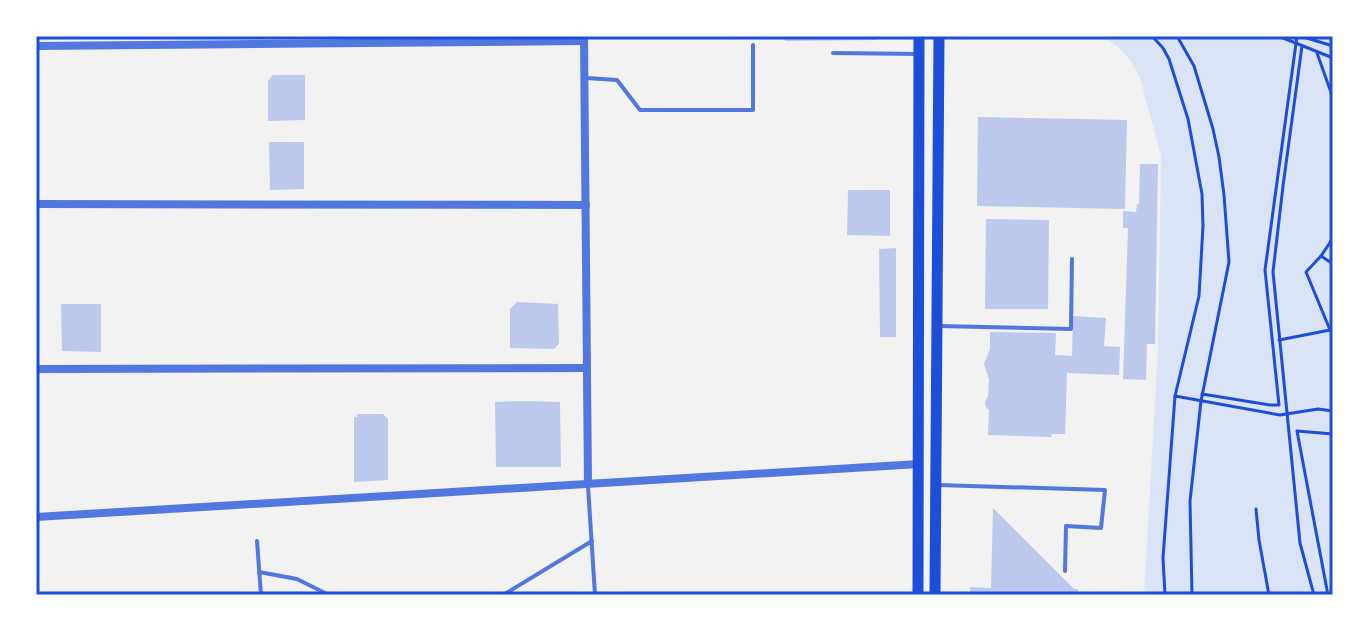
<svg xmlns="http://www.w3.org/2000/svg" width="1369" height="631" font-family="Signika,sans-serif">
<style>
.green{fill:#dbe4f7}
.building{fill:#bdc9ec}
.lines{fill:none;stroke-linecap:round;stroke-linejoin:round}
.path{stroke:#1d4ed8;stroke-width:3}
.service{stroke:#5277de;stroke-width:4}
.minor{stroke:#5277de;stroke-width:8}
.secondary{stroke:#1d4ed8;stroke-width:11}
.neatline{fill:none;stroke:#1d4ed8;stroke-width:3}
</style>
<rect width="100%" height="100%" fill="#f2f2f2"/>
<polygon class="green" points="1103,36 1333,36 1333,595 1144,595 1158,348 1161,156 1140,78 1130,60 1118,47"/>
<g class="building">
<polygon points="785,36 877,36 877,40 785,41"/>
<polygon points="273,75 305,75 305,120 268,121 268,81"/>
<polygon points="978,117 1127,120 1125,209 977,206"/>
<polygon points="269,142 304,142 304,189 270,190"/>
<polygon points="1140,164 1158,164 1155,344 1147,344 1146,380 1123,379 1128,228 1123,228 1123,211 1136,212 1137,204 1139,204"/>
<polygon points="848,190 890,190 890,236 847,235"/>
<polygon points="986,219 1049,220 1048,309 985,309"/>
<polygon points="896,248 896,337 880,337 879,249"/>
<polygon points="517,302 558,304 559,344 554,349 510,348 510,309"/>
<polygon points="61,304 101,304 101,352 62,351"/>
<polygon points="1073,316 1106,318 1104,346 1120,347 1119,375 1067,373 1065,434 1052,434 1051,437 988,435 989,410 986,408 985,402 988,396 989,379 984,364 990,349 990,332 1056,333 1055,355 1072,356"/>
<polygon points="525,401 560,402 561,467 496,467 495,402"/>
<polygon points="357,414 383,414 388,419 388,480 354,482 354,417 357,417"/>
<polygon points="993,508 1074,589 1078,589 1078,595 970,595 970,587 991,588"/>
</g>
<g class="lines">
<g class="path">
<polyline points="1152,36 1163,48 1169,59 1188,119 1202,194 1203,226 1199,296 1175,396 1163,558 1165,595"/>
<polyline points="1177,36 1194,66 1213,129 1219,157 1224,195 1229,262 1201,401 1190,501 1192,595"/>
<polyline points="1278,36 1333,58"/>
<polyline points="1300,36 1333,46"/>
<polyline points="1302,46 1283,186 1273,272 1300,543 1314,595"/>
<polyline points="1317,53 1333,98"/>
<polyline points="1321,256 1333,238"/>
<polyline points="1333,264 1321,256 1306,272 1333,337"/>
<polyline points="1279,340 1330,330 1333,327"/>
<polyline points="1202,394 1270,405 1279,405 1265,270 1297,36"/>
<polyline points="1175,396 1280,415 1318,409 1333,411"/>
<polyline points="1256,509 1259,540 1269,595"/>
<polyline points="1328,595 1297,431 1333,434"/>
</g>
<g class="service">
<polyline points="833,53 919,54"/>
<polyline points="587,78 617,80 640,110 753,110 753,45"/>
<polyline points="939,326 1071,329 1072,259"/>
<polyline points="938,485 1105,490 1101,528 1066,526 1065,571"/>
<polyline points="588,486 595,595"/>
<polyline points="257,541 261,595"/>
<polyline points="259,572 297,579 329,595"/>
<polyline points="503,595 592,541"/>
</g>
<g class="minor">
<polyline points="584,37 588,484"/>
<polyline points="36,46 584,41"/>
<polyline points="36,204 586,205"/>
<polyline points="36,369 587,368"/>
<polyline points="36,517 919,464"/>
</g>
<g class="secondary">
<polyline points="918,595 919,36"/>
<polyline points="935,595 939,36"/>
</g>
</g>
<rect width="1369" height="631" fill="none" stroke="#ffffff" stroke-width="76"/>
<rect x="38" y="38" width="1293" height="555" class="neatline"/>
</svg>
